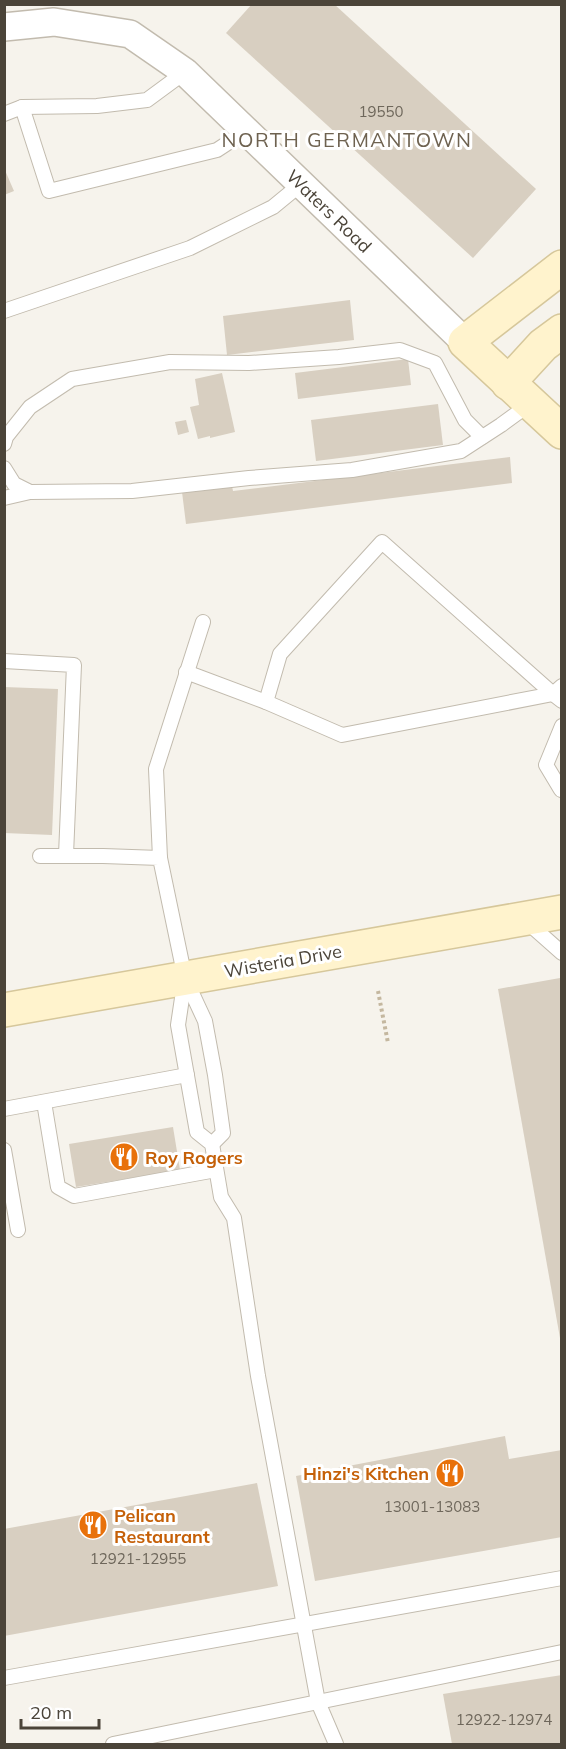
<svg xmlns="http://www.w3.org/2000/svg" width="566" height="1749" font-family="Mulish,sans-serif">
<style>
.building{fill:#d8cfc1}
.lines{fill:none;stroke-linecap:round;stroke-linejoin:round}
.lane-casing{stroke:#c2bbae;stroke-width:16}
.street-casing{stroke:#c2bbae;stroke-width:30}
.secondary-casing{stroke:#d6c79b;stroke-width:36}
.path{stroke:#c4b79f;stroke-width:4;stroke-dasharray:3 3;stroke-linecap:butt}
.lane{stroke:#fff;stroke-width:14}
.street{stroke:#fff;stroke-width:27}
.secondary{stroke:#fff3cd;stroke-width:33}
.labels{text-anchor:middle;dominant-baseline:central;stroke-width:6;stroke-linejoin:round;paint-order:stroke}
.number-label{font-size:15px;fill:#6e675b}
.street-label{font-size:18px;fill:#4b4439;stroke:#fff}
.food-label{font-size:18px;font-weight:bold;fill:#c56008;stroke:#fff;text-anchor:start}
.neighbourhood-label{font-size:20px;letter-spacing:1.5px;fill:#6e6250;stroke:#fff}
</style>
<rect width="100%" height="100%" fill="#f6f3ec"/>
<g class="building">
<polygon points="252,4 334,4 536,189 473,258 226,33"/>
<polygon points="4,168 14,191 4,195"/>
<polygon points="350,300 354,340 227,355 223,316"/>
<polygon points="408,359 411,385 298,399 295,373"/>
<polygon points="222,373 235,432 210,438 210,436 198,439 190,407 199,405 195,379"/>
<polygon points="438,404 443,445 316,461 311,420"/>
<polygon points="186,420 189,432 178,435 175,422"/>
<polygon points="510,457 512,483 186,524 182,492 232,486 233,491"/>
<polygon points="4,687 58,689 52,835 4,833"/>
<polygon points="560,978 562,1338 560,1338 498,989"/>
<polygon points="173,1127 180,1170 76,1187 69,1144"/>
<polygon points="505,1436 509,1459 562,1450 562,1537 315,1581 296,1476"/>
<polygon points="257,1483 278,1586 4,1636 4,1529"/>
<polygon points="562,1675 562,1744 452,1744 443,1694"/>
</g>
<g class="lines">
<g class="lane-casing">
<g id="lane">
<polyline points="22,107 49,191 217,150 246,131"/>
<polyline points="4,114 22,107 97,106 147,100 185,72"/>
<polyline points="4,311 190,248 273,207 301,184"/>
<polyline points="4,444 6,437 30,407 72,379 170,362 249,363 339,357 400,350 435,363 465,420 482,437"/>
<polyline points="4,468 14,484 30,492 132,491 249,478 352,470 461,451 501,425 531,403"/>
<polyline points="4,498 30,492"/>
<polygon points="382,542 553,694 342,735 266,702 280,654"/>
<polyline points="4,661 74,665 66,855"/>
<polyline points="186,672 266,702"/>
<polyline points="562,686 553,694 562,701"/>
<polyline points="561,790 546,765 562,726"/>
<polyline points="40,856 103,856 160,858 185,978 205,1021 215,1075 223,1133 212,1144"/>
<polyline points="160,858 156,769 203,622"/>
<polyline points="527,922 562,953"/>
<polyline points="185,978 178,1025 197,1132 212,1144 221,1197 234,1218 258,1376 318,1702 336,1744"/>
<polyline points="44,1102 58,1187 74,1196 216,1170"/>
<polyline points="4,1109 187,1075"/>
<polyline points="4,1150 18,1230"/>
<polyline points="4,1678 562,1578"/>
<polyline points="113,1744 562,1652"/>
</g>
</g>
<g class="street-casing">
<polyline id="street" points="4,27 54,22 130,34 185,72 465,342"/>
</g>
<g class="secondary-casing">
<g id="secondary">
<polyline points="562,267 465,342 562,432"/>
<polyline points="508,383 543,345 562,331"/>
<polyline points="4,1010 562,912"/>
</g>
</g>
<polyline class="path" points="378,991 388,1043"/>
<use href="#lane" class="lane"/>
<use href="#street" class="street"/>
<use href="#secondary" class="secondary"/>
</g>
<defs>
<g id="restaurant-disc" transform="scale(1.5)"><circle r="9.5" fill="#e8710a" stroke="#fff"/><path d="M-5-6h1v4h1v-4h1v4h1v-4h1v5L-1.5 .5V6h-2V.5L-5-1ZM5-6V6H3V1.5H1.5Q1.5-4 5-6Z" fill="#fff"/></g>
</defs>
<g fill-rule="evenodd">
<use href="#restaurant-disc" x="124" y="1157"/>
<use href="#restaurant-disc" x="450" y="1473"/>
<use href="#restaurant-disc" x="93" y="1525"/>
</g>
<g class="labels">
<g class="number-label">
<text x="381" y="111">19550</text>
<text x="432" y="1506">13001-13083</text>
<text x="138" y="1558">12921-12955</text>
<text x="504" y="1719">12922-12974</text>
</g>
<g class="street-label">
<text transform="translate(329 211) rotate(44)">Waters Road</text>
<text transform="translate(283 961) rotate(-10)">Wisteria Drive</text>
</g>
<g class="food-label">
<text x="145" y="1157">Roy Rogers</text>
<text x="429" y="1473" text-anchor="end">Hinzi's Kitchen</text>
<text x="114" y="1515">Pelican<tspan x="114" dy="21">Restaurant</tspan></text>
</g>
<g class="neighbourhood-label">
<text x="347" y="139">NORTH GERMANTOWN</text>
</g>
</g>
<rect width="566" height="1749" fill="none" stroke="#4b4439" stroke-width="12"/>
<path d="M21 1719v9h78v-9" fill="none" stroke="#4b4439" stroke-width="3"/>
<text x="30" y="1719" font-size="18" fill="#4b4439" stroke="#ffffff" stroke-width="4.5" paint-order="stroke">20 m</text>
</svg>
